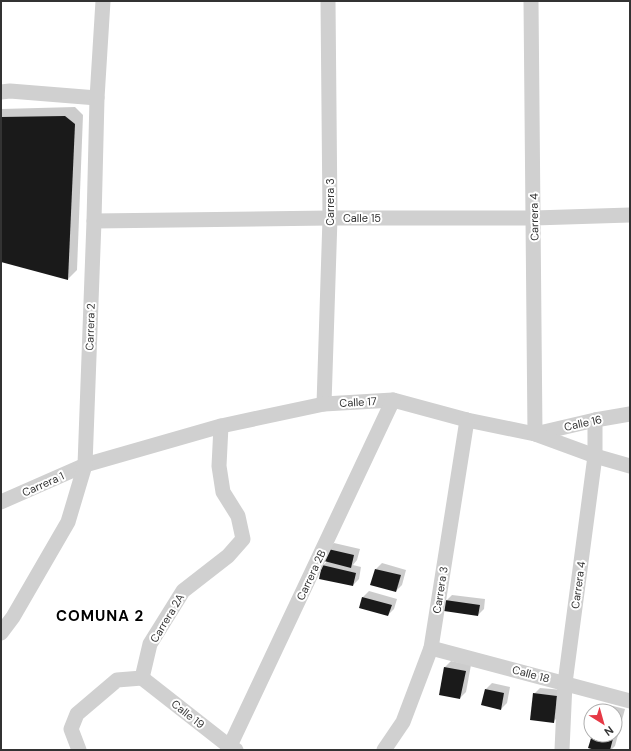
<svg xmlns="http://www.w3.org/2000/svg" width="631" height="751" font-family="'DM Sans',sans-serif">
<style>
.shadow{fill:#0003}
.building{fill:#1a1a1a}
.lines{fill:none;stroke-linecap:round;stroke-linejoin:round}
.minor{stroke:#d0d0d0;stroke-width:15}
.labels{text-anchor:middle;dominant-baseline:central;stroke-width:4;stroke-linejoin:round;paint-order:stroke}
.street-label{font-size:11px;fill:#333;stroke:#fff}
.district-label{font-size:15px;font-weight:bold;letter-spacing:1px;fill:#000;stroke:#fff}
</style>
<rect width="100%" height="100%" fill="#fff"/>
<g class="shadow">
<polygon points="75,107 83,115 77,270 68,279 1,261 1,109"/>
<polygon points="334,543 360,549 357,560 353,565 361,567 359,579 353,585 323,565 328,561 328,549"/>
<polygon points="382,563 406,570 402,585 396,591 376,569"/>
<polygon points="369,591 397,599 394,609 388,615 360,607 363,597"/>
<polygon points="452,595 485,599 484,609 478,615 446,601"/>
<polygon points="451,661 471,665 466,692 460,698 440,694 445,667"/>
<polygon points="492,683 510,687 507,703 501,709 486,689"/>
<polygon points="540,688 563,690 560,715 554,721 534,694"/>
<polygon points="605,704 625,709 615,746 611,750 600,750 593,735 615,735 615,711 599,711"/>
</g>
<g class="building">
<polygon points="65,116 75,124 68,280 1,262 1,117"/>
<polygon points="328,549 354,555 351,568 324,561"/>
<polygon points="322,565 356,573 353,586 319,579"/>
<polygon points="375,569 401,575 396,592 370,585"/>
<polygon points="362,597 392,605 388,616 359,608"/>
<polygon points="445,600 480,605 478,616 444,611"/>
<polygon points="444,667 466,671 460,699 439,695"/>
<polygon points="485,689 504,693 501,710 481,705"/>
<polygon points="533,693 557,696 554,723 530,720"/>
<polygon points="592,735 614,735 610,750 595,750 588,748"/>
</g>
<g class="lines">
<g class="minor">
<polyline points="531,1 535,434"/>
<polyline points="1,92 10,91 97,98"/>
<polyline points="94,221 330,218 534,218 630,215"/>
<polyline points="324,404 330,218 328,1"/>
<polyline points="535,434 595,420 630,414"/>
<polyline points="1,502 85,465 221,426 324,404 393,400 467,420 535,434 595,456 630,466"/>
<polyline points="1,633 13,617 68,522 85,465 94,221 97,98 103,1"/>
<polyline points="431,648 630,701"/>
<polyline points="142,678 230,747 236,750"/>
<polyline points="79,750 71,729 77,714 117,680 142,678 150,644 183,591 228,556 243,539 238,516 223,492 219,466 221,426"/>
<polyline points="228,750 393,400"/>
<polyline points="384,750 403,722 431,648 467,420"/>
<polyline points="562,750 565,683 595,456 595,420"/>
</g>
</g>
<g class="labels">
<g class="street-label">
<text transform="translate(330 202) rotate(-90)">Carrera 3</text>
<text transform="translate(534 217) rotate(-91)">Carrera 4</text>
<text x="362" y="218">Calle 15</text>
<text transform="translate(90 327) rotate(-88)">Carrera 2</text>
<text transform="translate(358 402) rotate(-3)">Calle 17</text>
<text transform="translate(583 423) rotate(-12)">Calle 16</text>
<text transform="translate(43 484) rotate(-24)">Carrera 1</text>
<text transform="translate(311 575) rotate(-65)">Carrera 2B</text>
<text transform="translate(578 585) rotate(-82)">Carrera 4</text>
<text transform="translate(440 590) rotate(-81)">Carrera 3</text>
<text transform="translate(167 618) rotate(-59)">Carrera 2A</text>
<text transform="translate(531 674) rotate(15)">Calle 18</text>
<text transform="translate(188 714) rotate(38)">Calle 19</text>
</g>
<g class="district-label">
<text x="100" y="616">COMUNA 2</text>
</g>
</g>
<rect width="631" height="751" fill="none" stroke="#333333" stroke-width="4"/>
<g transform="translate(603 723) rotate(143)"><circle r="19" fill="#ffffff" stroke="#adadad"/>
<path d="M0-3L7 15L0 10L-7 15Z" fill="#e63946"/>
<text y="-6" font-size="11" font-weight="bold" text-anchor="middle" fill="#333333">N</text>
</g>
</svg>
